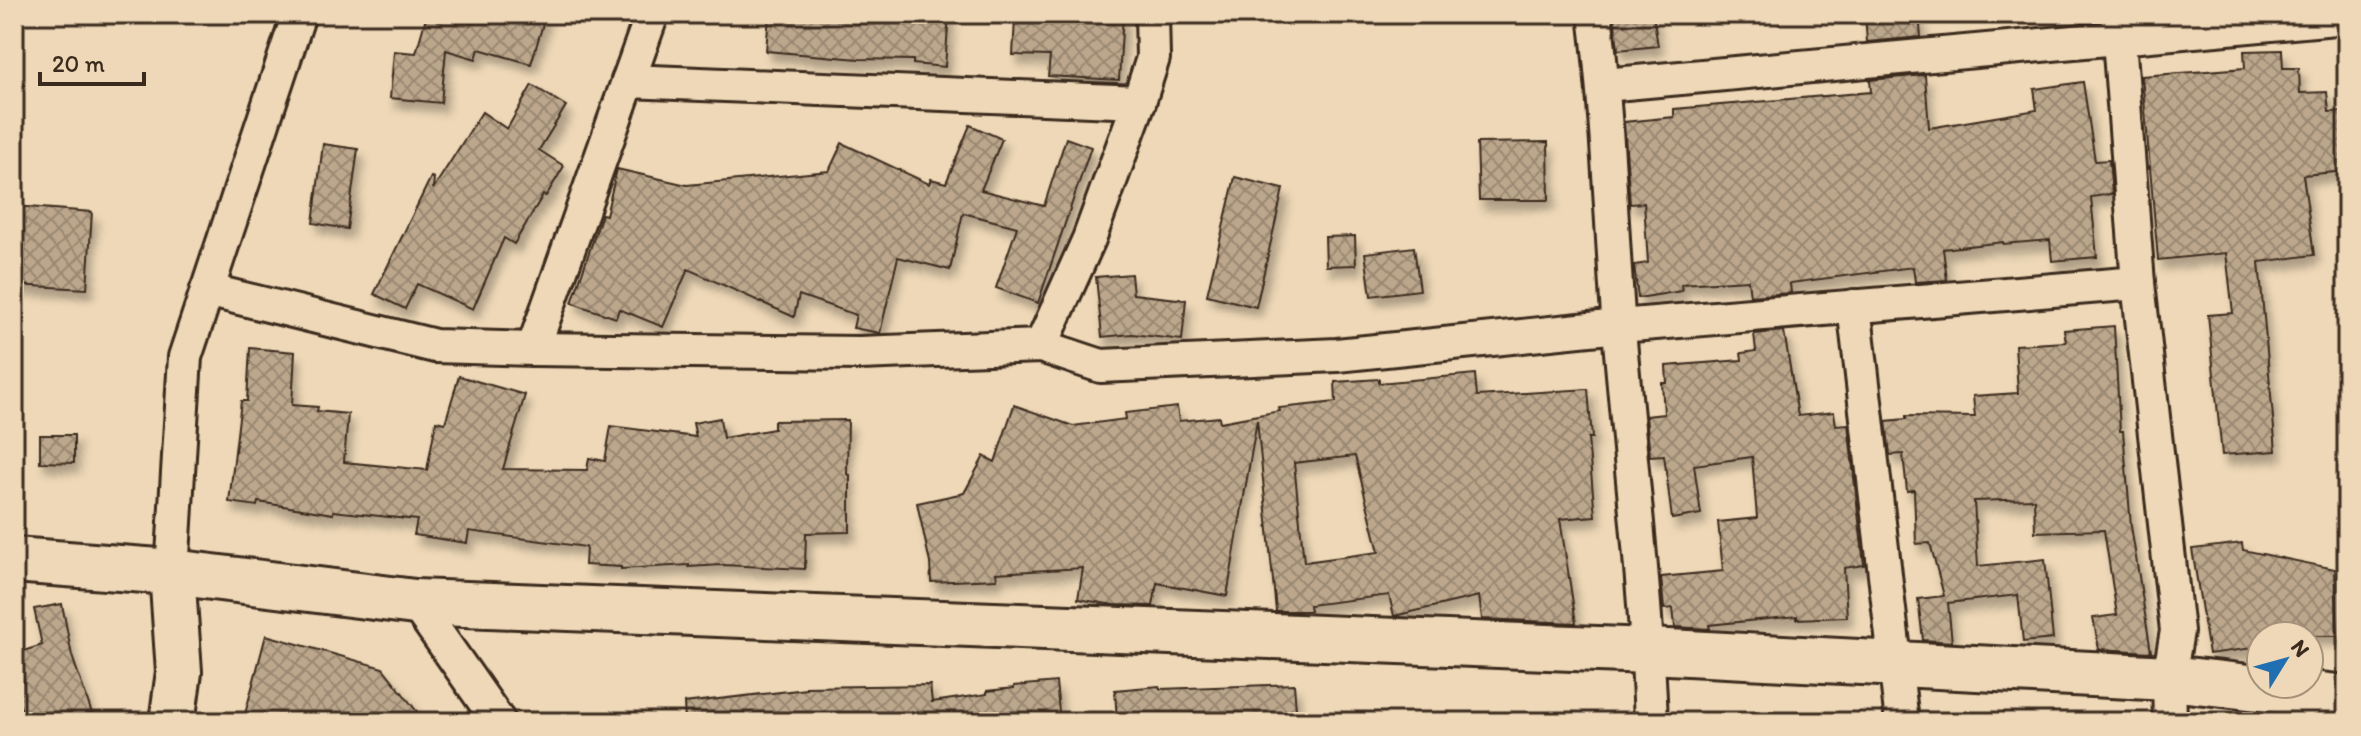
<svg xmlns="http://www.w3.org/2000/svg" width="2361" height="736" font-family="Itim,sans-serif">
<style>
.building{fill:url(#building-cross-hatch);stroke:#3b2a1e;stroke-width:2;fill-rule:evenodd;filter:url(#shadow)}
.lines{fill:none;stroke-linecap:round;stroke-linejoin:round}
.street-casing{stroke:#3b2a1e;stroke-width:38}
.secondary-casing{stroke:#3b2a1e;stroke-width:50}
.street{stroke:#eed8b7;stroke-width:32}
.secondary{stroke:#eed8b7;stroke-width:44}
</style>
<defs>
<pattern id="building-cross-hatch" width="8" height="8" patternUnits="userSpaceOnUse" patternTransform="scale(2)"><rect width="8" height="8" fill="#bca78c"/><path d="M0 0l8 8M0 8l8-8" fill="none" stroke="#9a8872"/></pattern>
<filter id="shadow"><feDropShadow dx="5" dy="9" stdDeviation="4" flood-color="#0004"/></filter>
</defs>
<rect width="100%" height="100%" fill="#eed8b7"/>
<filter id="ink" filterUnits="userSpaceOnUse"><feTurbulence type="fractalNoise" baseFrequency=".0125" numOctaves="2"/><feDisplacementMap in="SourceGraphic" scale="16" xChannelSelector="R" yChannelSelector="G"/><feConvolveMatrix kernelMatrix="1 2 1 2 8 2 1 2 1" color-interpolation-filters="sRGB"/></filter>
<g filter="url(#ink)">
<g class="building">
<polygon points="427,14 546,14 531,64 479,49 476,59 446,50 441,103 390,98 394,51 416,53"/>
<polygon points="821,14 949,14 945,67 913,64 913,60 859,59 766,51 769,15"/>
<polygon points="1054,14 1123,14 1119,80 1048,76 1050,56 1013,55 1015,19 1054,21"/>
<polygon points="1614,14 1653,14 1658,46 1618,50"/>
<polygon points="1865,14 1919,14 1921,37 1867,42"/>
<polygon points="2282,50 2283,68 2299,68 2300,93 2327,92 2329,112 2347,111 2347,171 2303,175 2314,255 2259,262 2276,451 2222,455 2208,315 2233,313 2226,253 2158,260 2142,76 2245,68 2244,51"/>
<polygon points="1925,75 1929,128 2037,110 2034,89 2083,82 2095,161 2109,160 2112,194 2091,197 2097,257 2052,261 2050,240 2003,244 2003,242 1943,249 1947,280 1915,282 1913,267 1790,283 1791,293 1750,296 1748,280 1681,284 1682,291 1638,298 1634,265 1648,263 1644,203 1630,204 1624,122 1674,117 1674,109 1871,92 1870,80"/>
<polygon points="532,85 566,106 539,150 564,166 546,196 543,195 514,244 504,238 473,309 417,284 405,309 374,294 431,177 434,178 433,189 482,112 507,129"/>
<polygon points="970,125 1002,139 981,190 1044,206 1066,138 1091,147 1038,303 996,288 1017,227 963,213 950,270 898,257 880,333 853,328 856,315 799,295 794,317 688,269 663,327 619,309 616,318 572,303 602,214 606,215 617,169 687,185 829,171 842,143 929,184 931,179 946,183"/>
<polygon points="1548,142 1549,200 1479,200 1477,143"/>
<polygon points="323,144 358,149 347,229 313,223"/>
<polygon points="1235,177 1283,189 1256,307 1207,295"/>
<polygon points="14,206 92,212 87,289 14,285"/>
<polygon points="1355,236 1356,265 1326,266 1325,237"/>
<polygon points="1414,247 1420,290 1371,296 1365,253"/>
<polygon points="1131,274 1133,294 1186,300 1182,340 1132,334 1102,337 1096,277"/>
<polygon points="2114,326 2120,431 2123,431 2131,526 2151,652 2099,649 2093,618 2117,615 2104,530 2035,532 2034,499 1974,501 1978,566 2045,559 2053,639 2023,642 2018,595 1948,603 1952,642 1923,640 1918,599 1944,596 1930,543 1916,544 1914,490 1907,491 1903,454 1890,455 1886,421 1906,419 1906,416 1975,417 1973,396 2018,393 2015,345 2066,342 2064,330"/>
<polygon points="1784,331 1798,416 1834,412 1836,425 1848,424 1864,565 1844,568 1847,617 1797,619 1797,616 1709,625 1710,629 1675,627 1673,608 1664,609 1661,577 1723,571 1718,522 1757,518 1752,457 1694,465 1701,514 1672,519 1664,455 1650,456 1646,416 1664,414 1662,383 1667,383 1666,366 1742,360 1741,353 1756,351 1754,334"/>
<polygon points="250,348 295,352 292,405 318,407 317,411 348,414 344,462 427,470 436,421 445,423 459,376 525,395 503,469 587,470 589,458 605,461 611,426 696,437 693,423 720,418 723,438 774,429 774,421 848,420 847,474 850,475 850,532 806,533 805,569 722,565 689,567 689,565 621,569 621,567 585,565 586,547 469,531 467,543 414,535 417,520 333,511 333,514 258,502 257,506 229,502 241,401 247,401"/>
<path d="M 1475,374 L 1477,396 L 1588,389 L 1592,438 L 1588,438 L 1595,516 L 1560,519 L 1576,623 L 1482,619 L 1479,596 L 1394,616 L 1389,595 L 1309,605 L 1310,611 L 1276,611 L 1257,420 L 1227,596 L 1157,583 L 1153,606 L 1114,605 L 1078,599 L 1083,568 L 996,573 L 997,579 L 931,582 L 930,563 L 917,503 L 964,493 L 984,456 L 995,462 L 1014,405 L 1073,426 L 1126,419 L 1125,413 L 1177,407 L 1179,421 L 1219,417 L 1220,422 L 1280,411 L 1279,408 L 1336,402 L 1335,382 L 1379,379 L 1379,383 ZM 1355,456 L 1379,552 L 1304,562 L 1294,463 Z"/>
<polygon points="40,435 74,435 74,463 40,462"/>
<polygon points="2242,543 2243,550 2335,569 2338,636 2261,636 2261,647 2209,654 2192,549"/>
<polygon points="62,604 72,656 95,722 25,722 20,705 14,707 14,654 42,645 34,609"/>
<polygon points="266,635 383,668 425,722 272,722 245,714"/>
<polygon points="1056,682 1060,721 685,722 684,703 806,689 806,687 930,685 932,702 987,694 987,691 1014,688 1014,686"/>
<polygon points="1294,684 1297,722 1117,722 1115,690 1159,686 1160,689"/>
</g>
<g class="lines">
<g class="street-casing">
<g id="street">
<path d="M 1595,14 C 1608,119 1611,224 1619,329 C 1630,460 1646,591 1651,722"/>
<polyline points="2117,14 2138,283 2177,631 2169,678 2170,722"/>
<polyline points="628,81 1139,102 1089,239 1041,346"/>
<polyline points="1604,85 2347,17"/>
<polyline points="1139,102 1153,58 1152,14"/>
<polyline points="207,290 435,346 533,349 652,14"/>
<polyline points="1854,306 1902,722"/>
<polyline points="533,349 860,353 1041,346 1101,366 1337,355 1619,326 2138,283"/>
<polyline points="172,572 185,357 299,14"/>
<polyline points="415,602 499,722"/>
</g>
</g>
<g class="secondary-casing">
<g id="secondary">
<polyline points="14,560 172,572 415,602 1649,651 2169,678 2347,698"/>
<polyline points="172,722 179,672 172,572"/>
</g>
</g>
<use href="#street" class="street"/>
<use href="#secondary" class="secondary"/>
</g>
</g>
<rect width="2361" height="736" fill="none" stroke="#eed8b7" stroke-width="48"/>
<rect x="24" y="24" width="2313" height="688" fill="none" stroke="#3b2a1e" stroke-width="3" filter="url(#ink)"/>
<g transform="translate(2285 660) rotate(53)"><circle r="38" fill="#eed8b7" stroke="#a6927a" stroke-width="2"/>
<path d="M0-6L14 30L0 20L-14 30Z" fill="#1f6fb2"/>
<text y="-12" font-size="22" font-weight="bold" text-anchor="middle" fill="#3b2a1e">N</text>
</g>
<path d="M40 72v12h104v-12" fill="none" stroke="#3b2a1e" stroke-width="4"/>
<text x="52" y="72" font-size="24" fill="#3b2a1e" stroke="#eed8b7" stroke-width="6" paint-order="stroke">20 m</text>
</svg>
